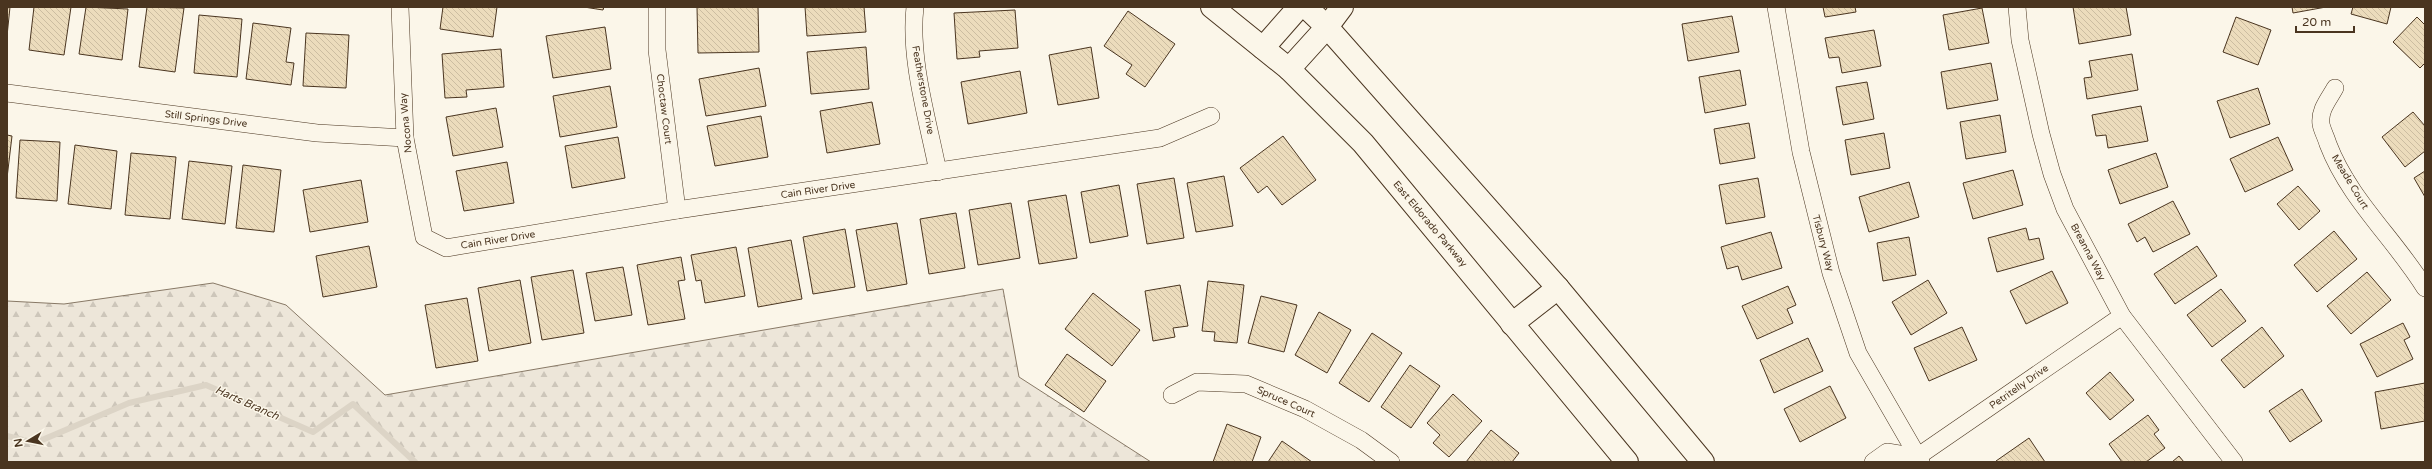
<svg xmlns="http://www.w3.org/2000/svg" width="2432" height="469" font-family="'Varela Round',sans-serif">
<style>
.forest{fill:url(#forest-firs);stroke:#887966}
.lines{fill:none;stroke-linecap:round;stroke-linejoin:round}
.stream{stroke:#dcd4c6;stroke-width:6}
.building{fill:url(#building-back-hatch);stroke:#4a3520}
.minor-casing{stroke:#4a3520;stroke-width:18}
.secondary-casing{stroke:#4a3520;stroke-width:24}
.primary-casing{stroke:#4a3520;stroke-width:24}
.minor{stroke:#fbf6e9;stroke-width:17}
.secondary{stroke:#fbf6e9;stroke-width:22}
.primary{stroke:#fbf6e9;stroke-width:22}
.labels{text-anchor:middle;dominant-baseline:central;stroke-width:3;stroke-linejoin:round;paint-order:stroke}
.street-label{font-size:10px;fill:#4a3520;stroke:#fbf6e9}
.water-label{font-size:11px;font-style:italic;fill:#4a3520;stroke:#fbf6e9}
</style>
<defs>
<pattern id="forest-firs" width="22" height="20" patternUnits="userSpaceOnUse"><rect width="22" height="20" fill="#ede6d9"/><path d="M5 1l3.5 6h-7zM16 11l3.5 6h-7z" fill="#cdc6ba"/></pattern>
<pattern id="building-back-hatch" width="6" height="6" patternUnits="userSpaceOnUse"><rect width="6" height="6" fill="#ecdcbc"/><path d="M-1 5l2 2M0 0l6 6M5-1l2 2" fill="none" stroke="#ccbda1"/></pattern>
</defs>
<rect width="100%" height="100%" fill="#fbf6e9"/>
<polygon class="forest" points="213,283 286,305 385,395 1003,289 1019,377 1151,462 7,462 7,301 64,304"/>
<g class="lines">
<polyline class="stream" points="7,436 35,443 129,403 206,385 313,432 353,404 415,462"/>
</g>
<g class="building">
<polygon points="7,7 10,7 7,36"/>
<polygon points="34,7 71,7 64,55 29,50"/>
<polygon points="86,7 128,9 122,60 79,54"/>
<polygon points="147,7 184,8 175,72 139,67"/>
<polygon points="443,7 497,7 493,37 440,29"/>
<polygon points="584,7 604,7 603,10"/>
<polygon points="697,7 758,7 759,52 698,53"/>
<polygon points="805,7 864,7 866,32 807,36"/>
<polygon points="1823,7 1855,7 1856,12 1825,17"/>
<polygon points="2073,7 2126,7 2131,35 2079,44"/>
<polygon points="2292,7 2326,7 2293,13"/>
<polygon points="2353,7 2391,7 2387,24 2351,14"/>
<polygon points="1982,8 1989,43 1949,50 1943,15"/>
<polygon points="1015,10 1018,48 979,51 980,57 957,59 954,13"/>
<polygon points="1128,11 1175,44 1145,87 1126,74 1132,65 1104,46"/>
<polygon points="199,15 242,19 237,77 194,73"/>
<polygon points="1732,16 1739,52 1688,61 1682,24"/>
<polygon points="2236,17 2271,30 2258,65 2223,52"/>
<polygon points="2417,17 2425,25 2425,63 2420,68 2393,42"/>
<polygon points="253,23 291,28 286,62 294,63 291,85 246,79"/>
<polygon points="605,27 611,69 553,78 546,36"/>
<polygon points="1874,30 1881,66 1842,73 1839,57 1829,58 1825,38"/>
<polygon points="306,33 349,35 346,88 303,86"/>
<polygon points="866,47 869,89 811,94 807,52"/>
<polygon points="1091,47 1099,98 1058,105 1049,55"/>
<polygon points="501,49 504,87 466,90 467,97 445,98 442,54"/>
<polygon points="2132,54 2138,90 2087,99 2084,78 2092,77 2089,61"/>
<polygon points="1991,63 1998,100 1947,109 1941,72"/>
<polygon points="759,68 766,106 706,116 699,79"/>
<polygon points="1740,70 1746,105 1705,113 1699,77"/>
<polygon points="1020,71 1027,113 968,124 961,82"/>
<polygon points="1867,82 1874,119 1843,125 1836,87"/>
<polygon points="610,86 617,127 560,137 553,96"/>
<polygon points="2258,88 2270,124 2230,138 2217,101"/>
<polygon points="872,102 880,144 827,153 820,111"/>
<polygon points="2141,106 2148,141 2108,148 2106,135 2096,136 2092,115"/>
<polygon points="496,108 503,147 453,156 446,117"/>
<polygon points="2413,112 2425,126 2425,151 2405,167 2382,137"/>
<polygon points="2000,115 2006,152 1966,159 1960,122"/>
<polygon points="761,116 768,157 715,166 707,126"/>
<polygon points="1749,123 1755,158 1720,164 1714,129"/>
<polygon points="1884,133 1890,168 1851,175 1845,140"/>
<polygon points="7,135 12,136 7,178"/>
<polygon points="1283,136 1316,180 1282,205 1267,186 1258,193 1240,168"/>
<polygon points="618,137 625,178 572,188 565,146"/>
<polygon points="2278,137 2293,170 2245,192 2230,159"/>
<polygon points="20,140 60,142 57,201 16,198"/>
<polygon points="75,145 117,151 111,209 68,204"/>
<polygon points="131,153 176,157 170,219 125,215"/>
<polygon points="2156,153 2168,187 2120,204 2108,170"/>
<polygon points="189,161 232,166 225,224 182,219"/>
<polygon points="507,162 514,203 464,211 456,171"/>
<polygon points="243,165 281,170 274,232 236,228"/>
<polygon points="2013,170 2023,205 1973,219 1963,183"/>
<polygon points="2425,171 2425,197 2414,178"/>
<polygon points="1224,176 1233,226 1196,232 1187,183"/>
<polygon points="1174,178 1184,238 1147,244 1137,184"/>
<polygon points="1758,178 1765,217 1726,224 1719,185"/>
<polygon points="361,180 368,222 310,232 303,190"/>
<polygon points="1909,182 1919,217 1869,232 1859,197"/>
<polygon points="1119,185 1128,236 1090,243 1081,192"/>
<polygon points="2298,186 2320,211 2299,230 2277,204"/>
<polygon points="1066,195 1077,258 1039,264 1028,201"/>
<polygon points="2173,201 2190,234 2153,252 2145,237 2137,242 2128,224"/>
<polygon points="1011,203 1020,258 978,265 969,210"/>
<polygon points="956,213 965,268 929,274 920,219"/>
<polygon points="897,223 907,284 867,291 856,230"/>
<polygon points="2026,228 2029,240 2039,238 2044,259 1997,272 1988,238"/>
<polygon points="845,229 855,287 813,294 803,237"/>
<polygon points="2334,231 2357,259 2317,292 2294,265"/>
<polygon points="1771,232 1782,268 1742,280 1738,266 1727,269 1721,247"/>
<polygon points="1909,237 1916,275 1883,281 1877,243"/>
<polygon points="791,240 802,299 758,307 748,248"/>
<polygon points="369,246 377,287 323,297 316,256"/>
<polygon points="2197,246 2217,276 2175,304 2154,274"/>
<polygon points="736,247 745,296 705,303 701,280 696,281 691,255"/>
<polygon points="681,257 685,280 678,281 685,319 648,325 637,265"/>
<polygon points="623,267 632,315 595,321 586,273"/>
<polygon points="573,270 584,333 542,340 531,277"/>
<polygon points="2052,271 2068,303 2026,324 2010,291"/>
<polygon points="2367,272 2391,300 2351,334 2327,306"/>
<polygon points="520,280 531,343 489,351 478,288"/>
<polygon points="1928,280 1947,313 1911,335 1892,302"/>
<polygon points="1208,281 1244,285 1237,343 1214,341 1215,332 1202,331"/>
<polygon points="1180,285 1188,326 1173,328 1175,337 1153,341 1145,291"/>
<polygon points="1788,286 1796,305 1787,309 1793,323 1757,339 1742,306"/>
<polygon points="2221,289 2246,321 2212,347 2187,315"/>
<polygon points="1093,293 1140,330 1112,366 1065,329"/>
<polygon points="1261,296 1297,305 1284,352 1248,343"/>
<polygon points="467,298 478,361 436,368 425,305"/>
<polygon points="1319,312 1351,330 1327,373 1295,355"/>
<polygon points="2403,323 2410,337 2404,340 2413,359 2377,377 2360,344"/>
<polygon points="1962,327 1977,360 1929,381 1914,348"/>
<polygon points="2262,327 2284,356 2244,388 2221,360"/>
<polygon points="1372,333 1402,353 1369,402 1339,383"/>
<polygon points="1808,338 1823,371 1774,393 1760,360"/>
<polygon points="1067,354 1106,381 1084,412 1045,385"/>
<polygon points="1410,365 1440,386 1411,428 1381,407"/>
<polygon points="2110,372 2134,400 2110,420 2086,393"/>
<polygon points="2425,383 2425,421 2381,429 2375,392"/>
<polygon points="1830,386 1846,418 1800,442 1784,409"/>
<polygon points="2302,389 2322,421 2290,442 2269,411"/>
<polygon points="1453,394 1482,421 1449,457 1433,443 1440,435 1427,423"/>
<polygon points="2148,415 2159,430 2154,434 2165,448 2146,462 2122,462 2109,444"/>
<polygon points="1227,424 1261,437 1252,462 1213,462"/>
<polygon points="1491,430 1519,453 1512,462 1466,462"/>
<polygon points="2029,438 2045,462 1997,462 1996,461"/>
<polygon points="1282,441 1312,462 1268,462"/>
<polygon points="2179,456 2184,462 2172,462"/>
</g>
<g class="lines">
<g class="minor-casing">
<g id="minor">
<polyline points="400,7 405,138 424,237 446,248 677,210 1160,138 1211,116"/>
<polyline points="657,7 657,50 677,210"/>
<path d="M 915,7 C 909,60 928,120 938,172"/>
<polyline points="1776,7 1801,152 1831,273 1858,353 1921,462"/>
<polyline points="2017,7 2020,40 2041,134 2052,174 2065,209 2122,316 2234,462"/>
<path d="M 2335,88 C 2329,99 2319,110 2321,124 C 2322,130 2326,137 2328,144 C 2349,199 2394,238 2425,288"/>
<polyline points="7,93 317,133 405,138"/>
<polyline points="1172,395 1197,382 1246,384 1305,409 1361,440 1391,462"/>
<polyline points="1873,462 1887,452 1917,457"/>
<polyline points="1914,462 1917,457 2122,316"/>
</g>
</g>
<g class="secondary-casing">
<g id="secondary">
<polyline points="1263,48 1299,7"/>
<polyline points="1289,69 1327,27 1342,7"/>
</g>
</g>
<g class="primary-casing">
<g id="primary">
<polyline points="1212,7 1289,69 1363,143 1627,462"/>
<polyline points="1306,7 1327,27 1558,288 1703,462"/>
<polyline points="1512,324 1558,288"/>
</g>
</g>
<use href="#minor" class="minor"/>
<use href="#secondary" class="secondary"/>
<use href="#primary" class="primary"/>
</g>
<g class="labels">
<g class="street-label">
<text transform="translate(923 90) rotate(80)">Featherstone Drive</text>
<text transform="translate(664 109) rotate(83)">Choctaw Court</text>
<text transform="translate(206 119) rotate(7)">Still Springs Drive</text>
<text transform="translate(406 123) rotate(-95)">Nocona Way</text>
<text transform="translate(2350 182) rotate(59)">Meade Court</text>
<text transform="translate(818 190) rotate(-8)">Cain River Drive</text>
<text transform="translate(1430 224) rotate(50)">East Eldorado Parkway</text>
<text transform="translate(498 240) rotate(-9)">Cain River Drive</text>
<text transform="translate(1823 243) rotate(75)">Tisbury Way</text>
<text transform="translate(2088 252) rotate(62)">Breanna Way</text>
<text transform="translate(2019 387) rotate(-35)">Petritelly Drive</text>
<text transform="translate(1286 402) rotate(24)">Spruce Court</text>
</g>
<g class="water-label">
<text transform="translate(247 403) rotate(24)">Harts Branch</text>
</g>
</g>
<rect width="2432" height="469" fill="none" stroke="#4a3520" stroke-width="16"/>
<g transform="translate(28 441) rotate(260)" stroke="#fbf6e9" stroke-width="3" paint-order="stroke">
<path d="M0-3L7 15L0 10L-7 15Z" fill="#4a3520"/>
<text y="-6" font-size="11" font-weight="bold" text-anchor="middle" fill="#4a3520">N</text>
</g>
<path d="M2296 26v6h58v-6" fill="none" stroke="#4a3520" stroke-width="2"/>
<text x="2302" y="26" font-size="12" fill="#4a3520" stroke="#fbf6e9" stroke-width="3" paint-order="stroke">20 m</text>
</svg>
